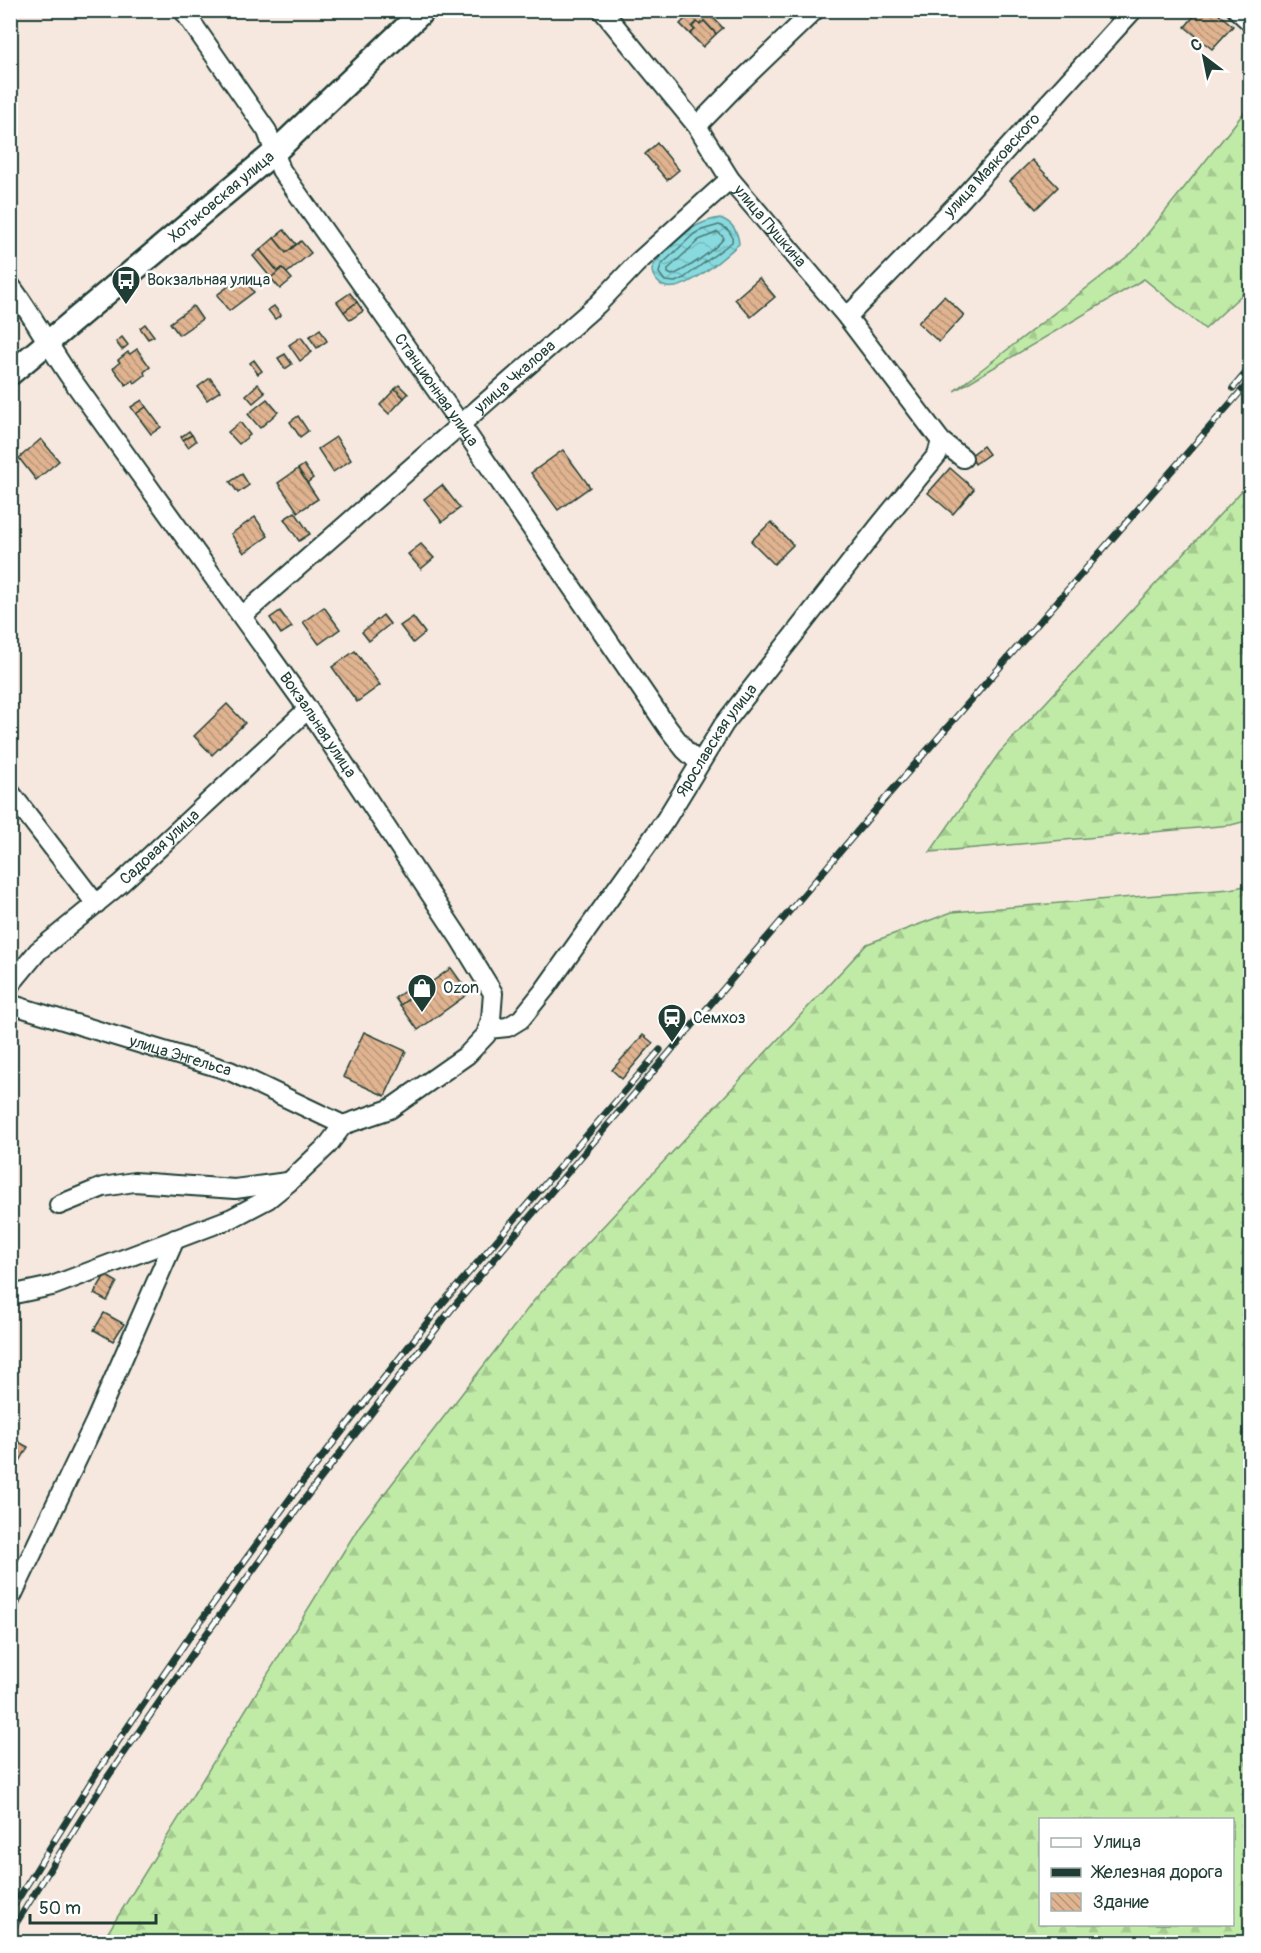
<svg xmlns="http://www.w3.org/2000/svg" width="1261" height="1953" font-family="Pangolin,sans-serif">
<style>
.forest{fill:url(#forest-firs);stroke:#70946e;stroke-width:1.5;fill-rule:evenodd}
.water{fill:url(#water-waves);stroke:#5e9b9b;stroke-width:1.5}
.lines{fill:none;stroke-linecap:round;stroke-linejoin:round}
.shore{stroke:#497c78;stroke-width:1.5}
.building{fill:url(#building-back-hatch);stroke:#1f3d34;stroke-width:1.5}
.minor-casing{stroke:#1f3d34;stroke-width:22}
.major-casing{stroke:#1f3d34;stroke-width:27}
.minor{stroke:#fff;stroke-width:18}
.major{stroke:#fff;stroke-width:22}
.rail-casing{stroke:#1f3d34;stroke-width:7}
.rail{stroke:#fff;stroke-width:4.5;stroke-dasharray:14;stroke-linecap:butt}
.labels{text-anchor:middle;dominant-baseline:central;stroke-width:5;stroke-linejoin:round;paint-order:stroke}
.street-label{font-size:16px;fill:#1f3d34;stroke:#fff}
.poi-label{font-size:16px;fill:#1f3d34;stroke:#fff;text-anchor:start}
</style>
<defs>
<pattern id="forest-firs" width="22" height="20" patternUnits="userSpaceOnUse" patternTransform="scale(1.5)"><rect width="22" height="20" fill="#c0eba7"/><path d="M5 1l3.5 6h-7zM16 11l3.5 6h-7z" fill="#a5ca90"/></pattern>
<pattern id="water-waves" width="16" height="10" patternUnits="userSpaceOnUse" patternTransform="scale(1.5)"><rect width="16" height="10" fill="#88dadf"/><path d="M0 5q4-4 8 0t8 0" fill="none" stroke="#75bcc0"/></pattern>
<pattern id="building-back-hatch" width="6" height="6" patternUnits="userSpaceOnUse" patternTransform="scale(1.5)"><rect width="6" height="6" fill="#e1b491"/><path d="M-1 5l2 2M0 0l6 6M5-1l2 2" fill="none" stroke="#b69477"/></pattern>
</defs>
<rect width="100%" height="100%" fill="#f6e8de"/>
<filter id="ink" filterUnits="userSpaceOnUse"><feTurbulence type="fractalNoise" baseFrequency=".0167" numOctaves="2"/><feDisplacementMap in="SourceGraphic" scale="12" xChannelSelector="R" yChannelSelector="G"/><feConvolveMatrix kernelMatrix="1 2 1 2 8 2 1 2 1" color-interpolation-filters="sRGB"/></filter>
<g filter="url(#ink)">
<g class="forest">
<polygon points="1250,105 1250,287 1205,329 1144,279 954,391 1133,252"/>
<polygon points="1250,482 1250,820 1231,825 930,852 999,753"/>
<path d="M 1250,885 L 1250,1942 L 102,1942 L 360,1525 L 536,1298 L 867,944 L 952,912 L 1230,889 ZM 1040,1820 L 1232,1820 L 1232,1924 L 1040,1924 Z"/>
</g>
<path class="water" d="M 720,218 C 732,222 738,231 739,244 C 724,257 676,303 658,282 C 655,279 652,275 652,270 C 653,260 688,230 698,225 C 704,222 712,219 720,218 Z"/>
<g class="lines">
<g class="shore">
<path d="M 719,225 C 726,227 734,234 732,242 L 684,278 L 675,282 L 665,281 L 659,273 L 661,265 L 694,234 L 702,230 Z"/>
<path d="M 718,232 L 724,238 C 715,250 686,270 672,275 L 668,273 L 668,269 L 699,240 Z"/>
</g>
</g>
<g class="building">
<polygon points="694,10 706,10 723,28 716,34 704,21 700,25 697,22 692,27 695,30 690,34 680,24"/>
<polygon points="1199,10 1214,10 1233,26 1212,49 1185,27"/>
<polygon points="704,21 716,34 703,47 690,34 695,30 692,27 697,22 700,25"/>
<polygon points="657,143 679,170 667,180 645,154"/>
<polygon points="1032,160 1058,187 1036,209 1010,181"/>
<polygon points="284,230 296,244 286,253 274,238"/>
<polygon points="274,238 286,253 301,241 311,253 287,273 282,268 278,272 260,250"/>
<polygon points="260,250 278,272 271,278 253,256"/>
<polygon points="282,268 292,279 280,289 271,278"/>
<polygon points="242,276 254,292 229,311 217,295"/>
<polygon points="759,278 775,297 751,317 735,299"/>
<polygon points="350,293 357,302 344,312 337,302"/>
<polygon points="944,296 964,315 939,342 918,323"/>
<polygon points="357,302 363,311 350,320 344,312"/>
<polygon points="193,306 202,319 179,335 170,323"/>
<polygon points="274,306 281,315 275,319 268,310"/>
<polygon points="145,324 154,336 148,339 140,328"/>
<polygon points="320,329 327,341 317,348 309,337"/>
<polygon points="122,337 128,345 122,350 116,342"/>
<polygon points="301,337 312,352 300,361 289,345"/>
<polygon points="137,349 150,367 144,372 145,375 135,383 133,380 126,385 113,368 120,362 118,360 128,352 130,354"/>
<polygon points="285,354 292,364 285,369 278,358"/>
<polygon points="254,360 262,371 258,374 250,363"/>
<polygon points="210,378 220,391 207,400 198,387"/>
<polygon points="258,384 265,393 253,403 246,395"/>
<polygon points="399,385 408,394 404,398 395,389"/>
<polygon points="395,389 404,398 389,414 380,405"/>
<polygon points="267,399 278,412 260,428 248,414"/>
<polygon points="142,400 146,407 136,414 131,407"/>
<polygon points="146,407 161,427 151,434 136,414"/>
<polygon points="298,416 308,431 300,437 290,422"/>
<polygon points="240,422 250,435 239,444 228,432"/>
<polygon points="189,431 192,435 183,440 181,437"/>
<polygon points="192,435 196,441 188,447 183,440"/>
<polygon points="336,437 351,460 333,472 318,449"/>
<polygon points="41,439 59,461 36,480 19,458"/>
<polygon points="983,446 989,454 975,464 970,456"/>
<polygon points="563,450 590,487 558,510 531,473"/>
<polygon points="304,465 313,478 307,483 298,469"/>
<polygon points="950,468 974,489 953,514 928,493"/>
<polygon points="298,469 318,499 298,512 278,483"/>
<polygon points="242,474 249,485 238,493 230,482"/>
<polygon points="442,485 460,508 442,522 424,499"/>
<polygon points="295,512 310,534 299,541 284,519"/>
<polygon points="255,517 268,536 244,553 231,534"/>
<polygon points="771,522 793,545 774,564 751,541"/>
<polygon points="421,544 434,558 421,569 408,554"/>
<polygon points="324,607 340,629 319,644 303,622"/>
<polygon points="280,611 292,627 281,634 270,618"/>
<polygon points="383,615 390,624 369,641 362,632"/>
<polygon points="413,617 425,633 413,643 400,626"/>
<polygon points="355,651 380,685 357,702 332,667"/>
<polygon points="227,704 245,723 212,755 194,736"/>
<polygon points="451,968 469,993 418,1030 400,1005"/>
<polygon points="409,988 414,995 400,1005 395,998"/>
<polygon points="364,1032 406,1051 385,1096 343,1077"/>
<polygon points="643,1035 653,1043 622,1079 612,1070"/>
<polygon points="105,1275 117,1282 107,1301 94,1294"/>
<polygon points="104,1313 124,1324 113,1341 94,1330"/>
<polygon points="15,1440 28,1447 19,1463 10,1459 10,1449"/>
</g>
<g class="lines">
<g class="minor-casing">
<g id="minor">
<path id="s1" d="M 183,10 L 267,131 L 281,170 L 461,425 L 668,728 L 685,750 L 699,763"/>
<path id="s2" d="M 602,10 L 697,126 L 730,179 L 847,317 L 941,441 L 963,458"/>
<polyline points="1237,10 1250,22"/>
<polyline points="697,126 735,87 815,10"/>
<path id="s3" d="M 10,285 C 32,314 49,347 70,377 L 308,709 L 460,939 L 493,993 L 491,1019 L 486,1035 L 467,1055 L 390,1109 L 343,1125"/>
<path id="s4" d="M 847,317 L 957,204 L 1133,10"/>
<path id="s5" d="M 242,616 L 598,304 L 637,263 L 730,179"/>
<polyline points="10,792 96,904"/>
<path id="s6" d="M 10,985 L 38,951 L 120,884 L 308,709"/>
<path id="s7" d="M 10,1004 L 230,1071 L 343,1125"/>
<path id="s8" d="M 488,1029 L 508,1027 L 521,1019 L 545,989 L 666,819 L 724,724 L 879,526 L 937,455 L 941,441"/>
<polyline points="59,1205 103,1187 134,1182 235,1189 287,1182"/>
<polyline points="10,1295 52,1286 232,1218 268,1199 289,1182 328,1145 343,1125"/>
<polyline points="10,1600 95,1422 175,1239"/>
</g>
</g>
<g class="major-casing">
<g id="major">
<path id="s9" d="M 10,374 L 276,151 L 424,10"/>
</g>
</g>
<use href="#minor" class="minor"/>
<use href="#major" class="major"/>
<g class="rail-casing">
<g id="rail">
<polyline points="1233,388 1250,368"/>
<polyline points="10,1912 97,1772 192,1633 294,1493 441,1305 660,1050"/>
<polyline points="10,1933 107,1778 202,1640 304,1500 450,1311 889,794 1250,381"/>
</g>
</g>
<use href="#rail" class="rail"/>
</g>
</g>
<defs>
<g id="bus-pin" transform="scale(1.5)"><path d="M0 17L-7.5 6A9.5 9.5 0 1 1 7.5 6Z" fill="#1f3d34" stroke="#fff"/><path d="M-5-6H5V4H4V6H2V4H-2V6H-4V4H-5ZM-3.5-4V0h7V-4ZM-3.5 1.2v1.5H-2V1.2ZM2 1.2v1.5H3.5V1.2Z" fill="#fff"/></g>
<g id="shop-pin" transform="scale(1.5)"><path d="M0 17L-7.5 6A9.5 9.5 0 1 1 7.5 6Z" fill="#1f3d34" stroke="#fff"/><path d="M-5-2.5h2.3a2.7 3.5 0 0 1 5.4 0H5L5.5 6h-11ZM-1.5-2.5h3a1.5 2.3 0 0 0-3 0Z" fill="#fff"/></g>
<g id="station-pin" transform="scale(1.5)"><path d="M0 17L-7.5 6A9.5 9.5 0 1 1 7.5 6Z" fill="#1f3d34" stroke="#fff"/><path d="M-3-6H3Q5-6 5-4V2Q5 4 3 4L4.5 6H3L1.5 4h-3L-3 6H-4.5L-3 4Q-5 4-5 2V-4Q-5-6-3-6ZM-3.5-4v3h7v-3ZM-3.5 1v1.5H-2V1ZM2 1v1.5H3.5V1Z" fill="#fff"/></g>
</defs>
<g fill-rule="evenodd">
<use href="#bus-pin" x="126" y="280"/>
<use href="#shop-pin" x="422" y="988"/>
<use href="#station-pin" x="672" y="1018"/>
</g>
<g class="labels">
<g class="street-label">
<text stroke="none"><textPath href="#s4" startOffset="210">улица Маяковского</textPath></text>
<text stroke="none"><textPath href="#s9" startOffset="276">Хотьковская улица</textPath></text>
<text stroke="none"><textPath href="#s2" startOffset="274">улица Пушкина</textPath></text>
<text stroke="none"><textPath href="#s5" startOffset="363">улица Чкалова</textPath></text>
<text stroke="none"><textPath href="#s1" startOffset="458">Станционная улица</textPath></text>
<text stroke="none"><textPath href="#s3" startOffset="537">Вокзальная улица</textPath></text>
<text stroke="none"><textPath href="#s8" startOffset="376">Ярославская улица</textPath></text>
<text stroke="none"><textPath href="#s6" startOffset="204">Садовая улица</textPath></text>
<text stroke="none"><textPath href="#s7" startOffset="178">улица Энгельса</textPath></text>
</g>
<g class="poi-label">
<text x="147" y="280">Вокзальная улица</text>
<text x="443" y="988">Ozon</text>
<text x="693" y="1018">Семхоз</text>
</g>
</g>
<rect width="1261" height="1953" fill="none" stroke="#fff" stroke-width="36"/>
<rect x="18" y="18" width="1225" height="1917" fill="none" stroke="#1f3d34" stroke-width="2" filter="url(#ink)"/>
<rect x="1039" y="1818" width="195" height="108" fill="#ffffff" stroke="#a5b1ae" stroke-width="1.5"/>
<rect x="1051" y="1838" width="30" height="9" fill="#ffffff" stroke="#a5b1ae" stroke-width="1.5"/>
<text x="1093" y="1848" font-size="18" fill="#1f3d34">Улица</text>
<rect x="1051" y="1868" width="30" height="9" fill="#1f3d34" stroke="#a5b1ae" stroke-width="1.5"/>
<text x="1093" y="1878" font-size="18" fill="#1f3d34">Железная дорога</text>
<rect x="1051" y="1893" width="30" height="18" fill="url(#building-back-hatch)" stroke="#a5b1ae" stroke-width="1.5"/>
<text x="1093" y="1908" font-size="18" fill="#1f3d34">Здание</text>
<g transform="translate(1204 57) rotate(328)" stroke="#ffffff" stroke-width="4.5" paint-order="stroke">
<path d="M0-4.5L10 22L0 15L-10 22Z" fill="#1f3d34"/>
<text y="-9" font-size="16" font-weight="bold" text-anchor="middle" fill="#1f3d34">С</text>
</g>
<path d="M30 1914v9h126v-9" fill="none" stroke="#1f3d34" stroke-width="3"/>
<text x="39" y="1914" font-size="18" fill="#1f3d34" stroke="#ffffff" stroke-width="4.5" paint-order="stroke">50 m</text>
</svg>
